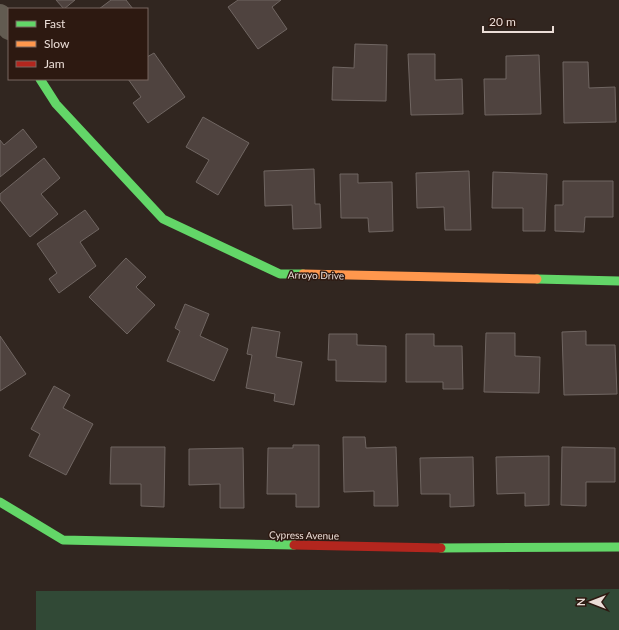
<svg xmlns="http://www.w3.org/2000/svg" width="619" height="630" font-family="Lato,sans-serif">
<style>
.green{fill:#314936}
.building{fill:#4f433f;stroke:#706662}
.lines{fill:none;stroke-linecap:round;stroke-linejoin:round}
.street{stroke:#625b51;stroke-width:22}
.fast{stroke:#63d668;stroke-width:9}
.slow{stroke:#ff974d;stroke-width:9}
.jam{stroke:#b3261e;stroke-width:9}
.labels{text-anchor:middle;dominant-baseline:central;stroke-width:3;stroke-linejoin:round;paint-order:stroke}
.street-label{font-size:10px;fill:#ebddd7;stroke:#2d1911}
</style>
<rect width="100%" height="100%" fill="#312620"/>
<polygon class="green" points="619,589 619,630 36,630 36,591"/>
<g class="building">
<polygon points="56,0 75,0 64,9"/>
<polygon points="111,0 126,0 133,9 99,9"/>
<polygon points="238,0 281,0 272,7 287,29 258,49 228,7"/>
<polygon points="355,44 387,45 386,101 332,100 333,67 354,68"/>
<polygon points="154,53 185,97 148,123 133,103 141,97 128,79 147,79 147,57"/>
<polygon points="408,54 435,54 435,80 462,79 463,114 411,115"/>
<polygon points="539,55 541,114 485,115 484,79 506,79 506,56"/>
<polygon points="563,62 588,62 589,88 615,87 616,122 564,123"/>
<polygon points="203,117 249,143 218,195 196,182 209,160 186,147"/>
<polygon points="23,129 37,147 0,177 0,140 4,145"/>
<polygon points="44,158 60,178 41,194 58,214 30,237 0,200 0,194"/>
<polygon points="314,169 315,204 320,204 321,228 293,229 292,205 265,206 264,171"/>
<polygon points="469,171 471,230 445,230 444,207 417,208 416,173"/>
<polygon points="493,172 547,174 545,231 523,231 523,208 492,208"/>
<polygon points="340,174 358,174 358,183 392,182 393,231 369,232 368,218 341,218"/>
<polygon points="563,181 613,181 613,217 585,217 584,232 555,231 555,205 563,205"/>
<polygon points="85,210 99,229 80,242 96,266 59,293 49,279 57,273 37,244"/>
<polygon points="126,258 146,277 136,287 155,305 127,334 89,297"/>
<polygon points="185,304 209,314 200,336 228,349 214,381 167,361 180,331 175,328"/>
<polygon points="252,327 280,332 276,357 302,362 294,405 274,401 275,394 246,388 252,355 247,354"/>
<polygon points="586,331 586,345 615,345 617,394 564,395 562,332"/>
<polygon points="486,333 515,333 515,356 540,357 539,393 484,392"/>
<polygon points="329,334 357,334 357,345 386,346 386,382 336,381 336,360 328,360"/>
<polygon points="406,334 434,334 434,346 462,346 463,389 443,389 443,382 406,382"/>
<polygon points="0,336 26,374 0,391"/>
<polygon points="54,386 70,395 63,408 93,424 66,475 29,456 40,434 31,429"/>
<polygon points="343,437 365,437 366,448 396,447 398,506 374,506 374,491 344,492"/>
<polygon points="293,445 319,445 319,507 296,507 296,494 267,494 268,448 293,448"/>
<polygon points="111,447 165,447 164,507 141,506 141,484 110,484"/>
<polygon points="562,447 615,448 615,482 586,482 586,506 561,505"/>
<polygon points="243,448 244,508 220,508 220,484 189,485 189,449"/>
<polygon points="549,456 549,505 525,506 525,493 497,494 496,457"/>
<polygon points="473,457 474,506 450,507 450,494 421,494 420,458"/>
</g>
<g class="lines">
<polyline class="street" points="0,15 9,29"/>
<g class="fast">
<polyline points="40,79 56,104 163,219 280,274 303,274"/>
<polyline points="537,279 619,281"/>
<polyline points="0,502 63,540 294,545"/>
<polyline points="441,548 619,547"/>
</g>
<polyline class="slow" points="303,274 537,279"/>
<polyline class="jam" points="294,545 441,548"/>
</g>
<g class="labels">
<g class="street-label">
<text transform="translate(316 275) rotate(1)">Arroyo Drive</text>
<text transform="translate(304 535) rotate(1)">Cypress Avenue</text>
</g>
</g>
<rect x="8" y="8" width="140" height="72" fill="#2d1911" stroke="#796760"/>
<rect x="16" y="21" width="20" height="6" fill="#63d668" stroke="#796760"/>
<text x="44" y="28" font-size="12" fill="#ebddd7">Fast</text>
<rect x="16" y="41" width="20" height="6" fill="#ff974d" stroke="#796760"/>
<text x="44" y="48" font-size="12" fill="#ebddd7">Slow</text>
<rect x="16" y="61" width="20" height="6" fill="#b3261e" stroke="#796760"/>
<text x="44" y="68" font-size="12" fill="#ebddd7">Jam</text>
<g transform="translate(591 602) rotate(270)" stroke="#2d1911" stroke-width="3" paint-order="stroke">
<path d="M0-3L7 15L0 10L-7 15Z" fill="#ebddd7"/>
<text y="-6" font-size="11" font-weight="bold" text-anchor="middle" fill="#ebddd7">N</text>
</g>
<path d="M483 26v6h70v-6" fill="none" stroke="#ebddd7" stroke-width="2"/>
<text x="489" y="26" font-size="12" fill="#ebddd7" stroke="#2d1911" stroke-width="3" paint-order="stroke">20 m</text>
</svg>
